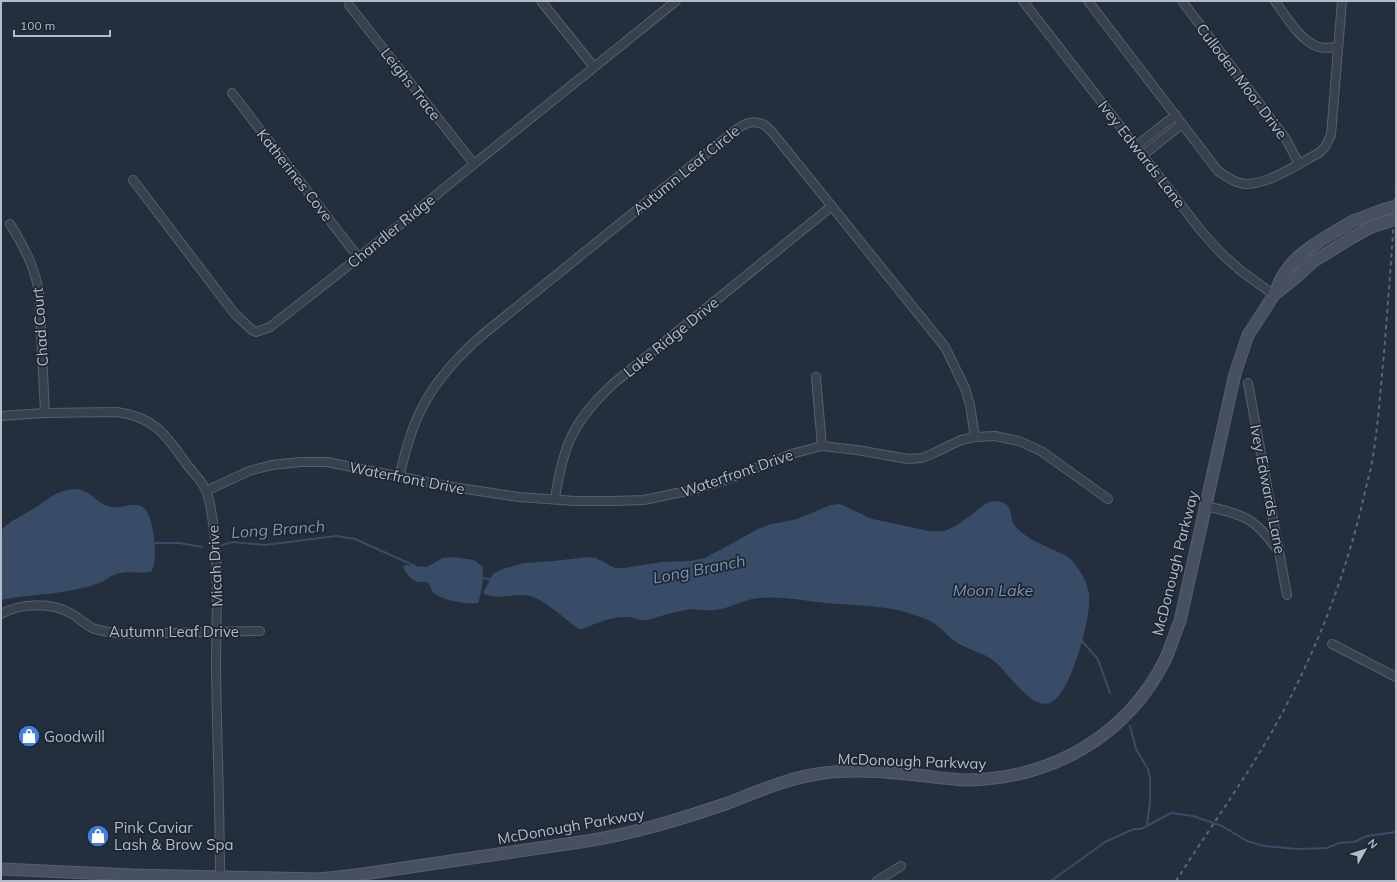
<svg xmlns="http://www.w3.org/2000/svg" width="1397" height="882" font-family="Mulish,sans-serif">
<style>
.water{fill:#394c67}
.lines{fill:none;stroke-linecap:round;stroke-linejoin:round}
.stream{stroke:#394c67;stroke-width:2}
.street-casing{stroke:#565f6c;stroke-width:10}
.secondary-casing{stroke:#565f6c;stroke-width:13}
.street{stroke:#38414e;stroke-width:8}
.secondary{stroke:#465061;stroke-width:11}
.rail{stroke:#5a6575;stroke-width:2;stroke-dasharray:4 4;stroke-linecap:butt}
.secondary-bridge-casing{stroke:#565f6c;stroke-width:13;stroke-linecap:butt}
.secondary-bridge{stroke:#465061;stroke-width:11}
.labels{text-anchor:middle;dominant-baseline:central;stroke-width:3.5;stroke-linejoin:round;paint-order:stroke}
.street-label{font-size:15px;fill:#b4bcc9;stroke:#1d2633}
.poi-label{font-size:15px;fill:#b4bcc9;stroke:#1d2633;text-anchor:start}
.water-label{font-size:16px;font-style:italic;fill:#7c92b1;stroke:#1d2633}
</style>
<rect width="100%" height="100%" fill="#242f3e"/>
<g class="water">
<path d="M 74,489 C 93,490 95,504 112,507 C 122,509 137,500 145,509 C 154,519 159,561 151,572 C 139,574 126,570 114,575 C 110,576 107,579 104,581 C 92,586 80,589 68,591 C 46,595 23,595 1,600 L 1,530 C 11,520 23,515 35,508 C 49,499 55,491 74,489 Z"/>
<path d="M 995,501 C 1019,504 1004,517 1019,530 C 1026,537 1036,542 1045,546 C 1055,552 1067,553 1074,563 C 1081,572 1087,582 1089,594 C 1092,615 1071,695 1050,703 C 1031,710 1007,671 994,661 C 983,652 968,650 956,642 C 945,635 940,624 926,619 C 916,616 902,610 892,609 C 871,605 849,605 827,603 C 804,601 782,596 758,598 C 746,599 734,606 721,609 C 715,610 708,611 702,610 C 698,610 695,609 691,609 C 681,611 670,613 661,616 C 656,617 651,620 646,620 C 640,621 634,617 627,617 C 613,616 596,623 583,629 L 579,629 C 566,620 547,602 533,597 C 516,591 498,602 483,593 L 493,574 L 503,569 L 524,563 L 553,561 L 589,557 L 596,558 L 615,568 L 624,568 L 662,562 L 690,561 L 705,558 L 758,529 L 768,525 L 797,519 L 831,505 L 840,504 L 872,519 L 929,531 L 945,531 L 959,524 L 987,503 Z"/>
<path d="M 452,557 L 474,560 L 483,567 C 483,578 482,593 478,603 C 467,605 440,600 433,592 C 431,589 430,586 428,583 C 425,581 423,582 419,582 C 411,581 407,574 403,567 L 405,565 L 427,567 L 443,558 Z"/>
</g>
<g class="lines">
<g class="stream">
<polyline points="153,543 179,543 202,547"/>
<polyline points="222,545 233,542 265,545 336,536 355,539 415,566"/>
<polyline points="481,578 491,579"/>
<polyline points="1080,639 1097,658 1100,665 1110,693"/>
<polyline points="1130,726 1136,749 1148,769 1150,778 1150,802 1147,825"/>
<polyline points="1051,881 1105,842 1134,829 1141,829 1171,813 1193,816 1222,826 1247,841 1264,846 1298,849 1327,848 1339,843 1354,842 1367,836 1396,832"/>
</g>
<g class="street-casing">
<g id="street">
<polyline points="541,1 594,67"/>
<polyline points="1023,1 1202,232 1221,253 1241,271 1274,295"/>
<path d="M 1088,1 L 1218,171 C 1227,177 1236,184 1247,184 C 1272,183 1297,164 1319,153 L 1325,147 L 1331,135 L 1342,1"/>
<polyline points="1182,1 1286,139 1299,164"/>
<path d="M 1275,1 C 1286,16 1298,38 1316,46 C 1323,49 1331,48 1338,47"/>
<polyline points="349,5 474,164"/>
<polyline points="232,93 358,257"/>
<polyline points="1136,146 1176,115"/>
<polyline points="1143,155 1182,124"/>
<polyline points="133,180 234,313 252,330 256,332 270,327 391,232 474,164 676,1"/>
<path d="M 10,224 C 24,247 34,265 39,292 L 45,413"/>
<polyline points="816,377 822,446"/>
<polyline points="1248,383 1287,595"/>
<path d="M 1,416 L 45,413 L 117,412 C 156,417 167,437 188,466 C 194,474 203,482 206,491 C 211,501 212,518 214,530 C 219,576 216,622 216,669 C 217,740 220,810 220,881"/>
<path d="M 399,477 C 404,458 408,439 416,421 C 429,388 455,359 481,336 L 737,129 C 750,119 762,120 772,132 L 945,347 L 965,388 L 970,405 L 975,437"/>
<polyline points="206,491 249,471 272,465 301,462 327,462 446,486 519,497 575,501 612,501 644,500 696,489 722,481 795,453 822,446 857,450 908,459 922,458 934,453 961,440 975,437 995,436 1019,441 1041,451 1108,499"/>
<path d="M 555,499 C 563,445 573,421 614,383 L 832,206"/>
<path d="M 1205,506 C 1243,514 1256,518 1278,551"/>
<path d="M 1,614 C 21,603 51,602 72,614 C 79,618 85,624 92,628 C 103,632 114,633 125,634 L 260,631"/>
<polyline points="1332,644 1396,677"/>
<polyline points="877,881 901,866"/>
</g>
</g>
<g class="secondary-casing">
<g id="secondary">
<path d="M 1275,293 C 1278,286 1281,277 1286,271 C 1298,251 1333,233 1353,221"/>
<path d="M 1,869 L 133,875 L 319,879 L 356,875 L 587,841 C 636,833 681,819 728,803 C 759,791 790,777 824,773 C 868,767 918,776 963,780 C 1050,780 1127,737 1166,658 C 1171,646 1175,633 1180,621 L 1235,374 L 1248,335 L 1274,295 L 1294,279 L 1314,261 L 1353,237"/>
</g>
</g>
<use href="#street" class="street"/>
<use href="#secondary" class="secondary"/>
<path class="rail" d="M 1176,881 C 1214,821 1258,762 1290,698 C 1323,634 1348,566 1364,496 C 1367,483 1371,470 1373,456 C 1378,426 1380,395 1383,364 C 1388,306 1392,248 1396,189"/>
<g class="secondary-bridge-casing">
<g id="secondary-bridge">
<polyline points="1353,221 1382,210 1396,206"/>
<polyline points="1353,237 1371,227 1396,219"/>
</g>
</g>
<use href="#secondary-bridge" class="secondary-bridge"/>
</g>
<defs>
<g id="shop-disc" transform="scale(1.15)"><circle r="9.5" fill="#3f7fe0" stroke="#1d2633"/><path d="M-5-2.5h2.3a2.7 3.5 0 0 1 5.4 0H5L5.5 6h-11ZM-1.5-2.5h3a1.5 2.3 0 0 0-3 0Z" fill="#fff"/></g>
</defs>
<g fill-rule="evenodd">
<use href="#shop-disc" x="29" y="736"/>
<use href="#shop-disc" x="98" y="836"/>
</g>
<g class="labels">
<g class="street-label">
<text transform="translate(1242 81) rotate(53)">Culloden Moor Drive</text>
<text transform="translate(411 84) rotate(52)">Leighs Trace</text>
<text transform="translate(1142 154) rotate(52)">Ivey Edwards Lane</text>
<text transform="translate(686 170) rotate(-39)">Autumn Leaf Circle</text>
<text transform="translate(295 175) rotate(52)">Katherines Cove</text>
<text transform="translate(391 231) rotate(-39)">Chandler Ridge</text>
<text transform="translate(40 327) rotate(-94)">Chad Court</text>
<text transform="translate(671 337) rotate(-39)">Lake Ridge Drive</text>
<text transform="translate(737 473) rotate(-19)">Waterfront Drive</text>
<text transform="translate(407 478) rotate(11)">Waterfront Drive</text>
<text transform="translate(1268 489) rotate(79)">Ivey Edwards Lane</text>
<text transform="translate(1175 563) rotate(-76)">McDonough Parkway</text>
<text transform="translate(215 566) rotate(-93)">Micah Drive</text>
<text x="174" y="631">Autumn Leaf Drive</text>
<text transform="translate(912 761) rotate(2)">McDonough Parkway</text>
<text transform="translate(571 826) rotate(-10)">McDonough Parkway</text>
</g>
<g class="poi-label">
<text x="44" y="736">Goodwill</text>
<text x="114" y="827">Pink Caviar<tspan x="114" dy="17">Lash &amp; Brow Spa</tspan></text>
</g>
<g class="water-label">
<text transform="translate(278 529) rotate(-4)">Long Branch</text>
<text transform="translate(699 569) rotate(-11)">Long Branch</text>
<text x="993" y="590">Moon Lake</text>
</g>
</g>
<rect width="1397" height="882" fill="none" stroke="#b4bcc9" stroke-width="4"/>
<g transform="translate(1365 850) rotate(51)" stroke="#1d2633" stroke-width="3" paint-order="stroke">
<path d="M0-3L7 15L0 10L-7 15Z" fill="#b4bcc9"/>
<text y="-6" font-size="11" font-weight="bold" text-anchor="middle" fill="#b4bcc9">N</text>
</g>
<path d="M14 30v6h96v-6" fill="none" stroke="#b4bcc9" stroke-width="2"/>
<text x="20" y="30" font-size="12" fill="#b4bcc9" stroke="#1d2633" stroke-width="3" paint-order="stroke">100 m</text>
</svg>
